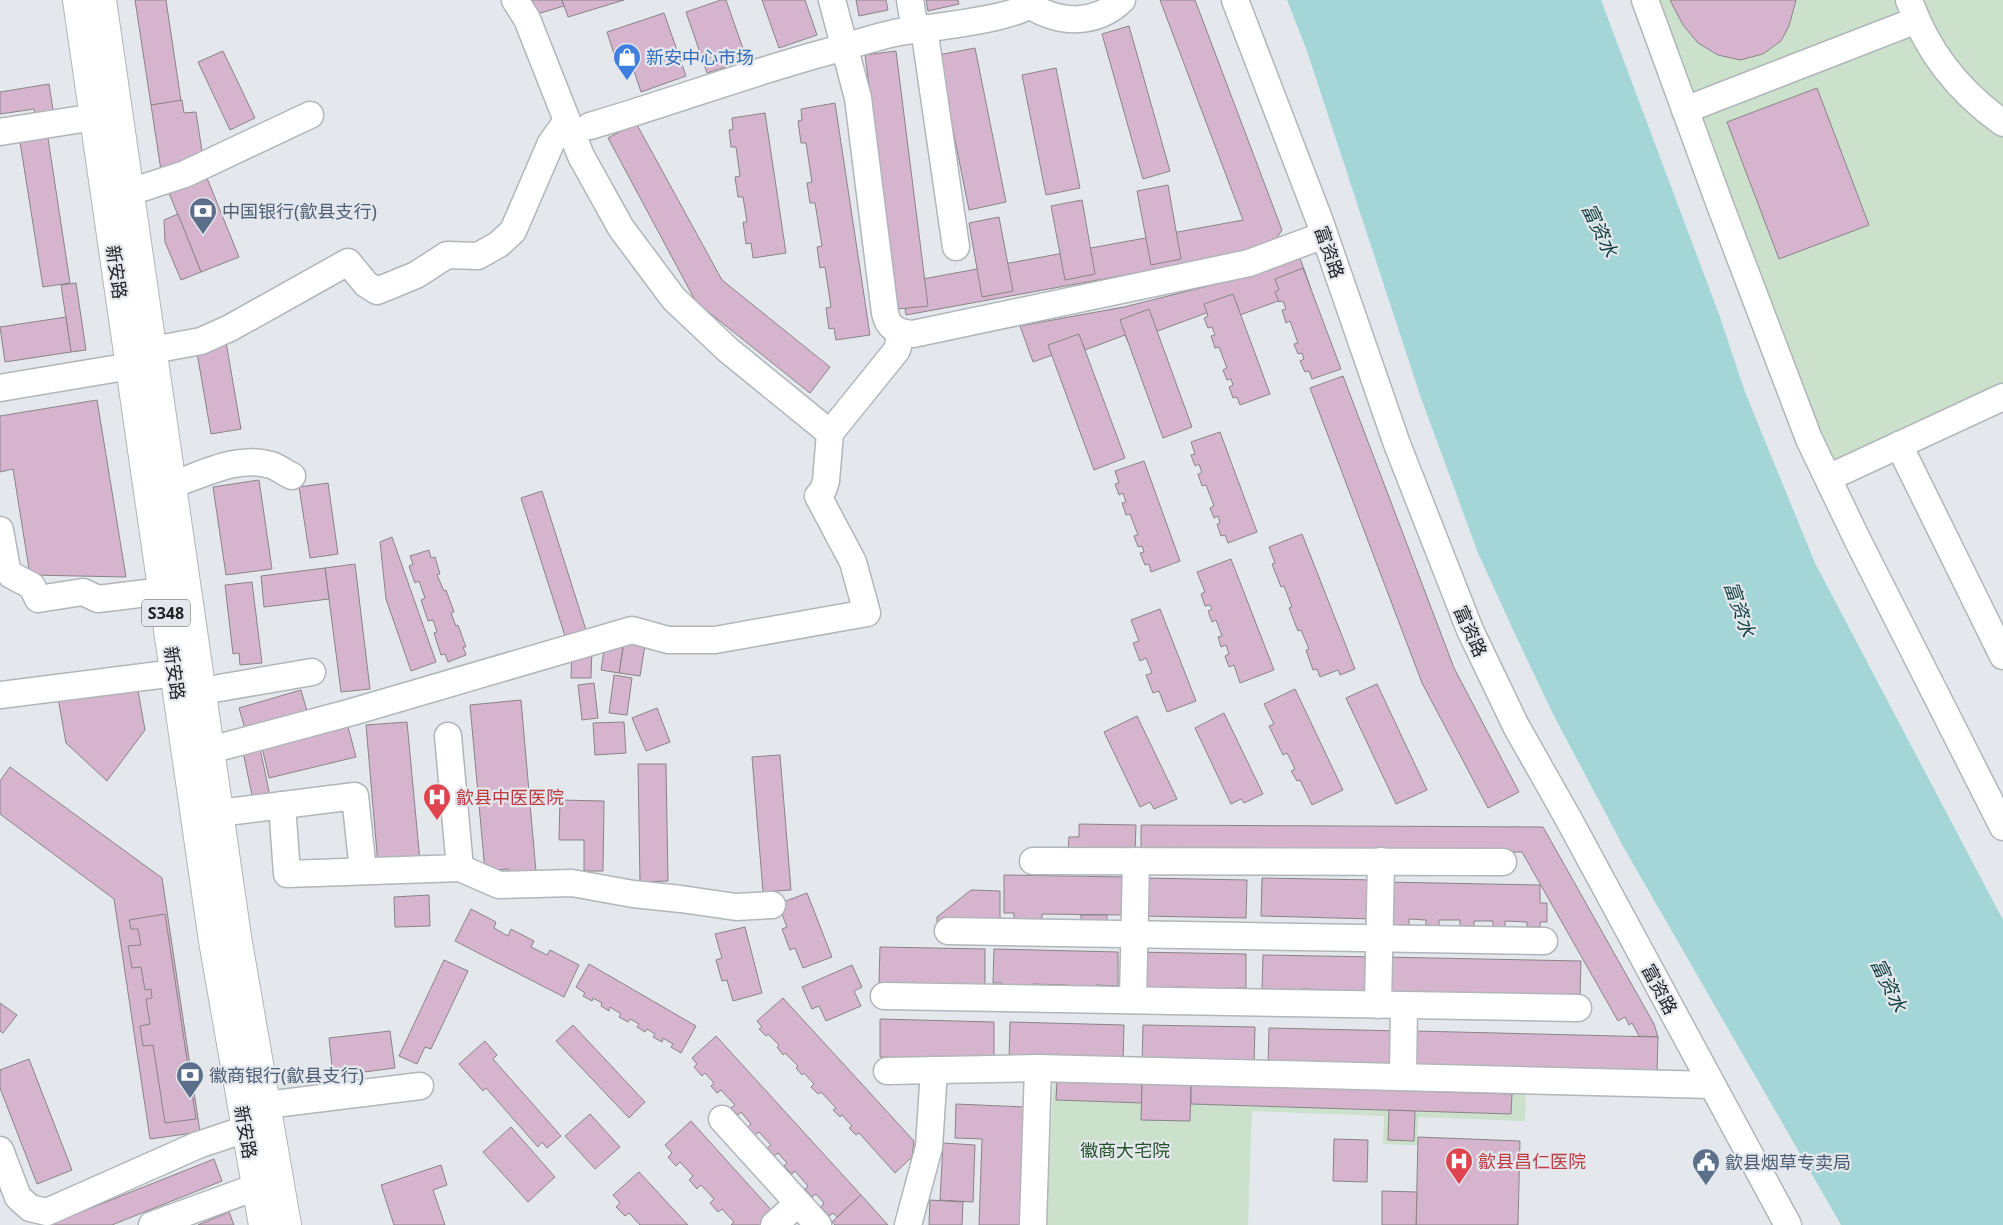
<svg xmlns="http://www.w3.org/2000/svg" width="2003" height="1225" font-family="'Noto Sans','Noto Sans SC',sans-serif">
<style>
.green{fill:#cbe1cc}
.water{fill:#a4d6d7}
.building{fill:#d6b4cd;stroke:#898488}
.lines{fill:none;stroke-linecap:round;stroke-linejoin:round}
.minor-casing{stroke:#b1b6ba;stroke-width:29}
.major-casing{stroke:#b1b6ba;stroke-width:30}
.minor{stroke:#fff;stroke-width:26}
.major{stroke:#fff;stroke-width:28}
.labels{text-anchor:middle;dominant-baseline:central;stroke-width:4.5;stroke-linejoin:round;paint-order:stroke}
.shield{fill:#e4e8ed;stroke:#5b5d60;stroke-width:1}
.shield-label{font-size:16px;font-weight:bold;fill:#202224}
.shop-label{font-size:18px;fill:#366cbe;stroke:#e4e8ed;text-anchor:start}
.service-label{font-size:18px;fill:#4e5e75;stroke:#e4e8ed;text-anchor:start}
.street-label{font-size:18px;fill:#202224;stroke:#e4e8ed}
.health-label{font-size:18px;fill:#be3a42;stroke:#e4e8ed;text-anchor:start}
.park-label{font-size:18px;fill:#26532c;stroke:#e4e8ed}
.water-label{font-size:19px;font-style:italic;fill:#113f41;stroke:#e4e8ed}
</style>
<rect width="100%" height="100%" fill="#e4e8ed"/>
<g class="green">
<polygon points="1658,0 2003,0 2003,387 1839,465 1827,460"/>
<polygon points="1054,1073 1526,1090 1525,1121 1418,1117 1417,1145 1383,1144 1384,1116 1252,1111 1248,1225 1046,1225"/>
</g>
<polygon class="water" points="1287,0 1601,0 1720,317 1745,392 1815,563 2003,920 2003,1225 1841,1225 1624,848 1553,714 1515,634 1478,553 1420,395 1307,51"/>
<g class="building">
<polygon points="135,0 166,0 181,101 151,105"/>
<polygon points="532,0 562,0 564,6 537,14"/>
<polygon points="562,0 624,0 568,17"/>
<polygon points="721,0 726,0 747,60 707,73 686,12"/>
<polygon points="762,0 805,0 817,35 779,48"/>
<polygon points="856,0 886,0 888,10 859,16"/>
<polygon points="926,0 958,0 959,4 928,11"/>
<polygon points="1160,0 1195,0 1282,230 1274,242 1257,251 906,315 901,283 1243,220"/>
<polygon points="1670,0 1796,0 1789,26 1781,41 1763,54 1740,60 1718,55 1698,43 1683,25"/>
<polygon points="664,13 686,76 641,92 629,56 616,60 607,32"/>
<polygon points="1129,26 1170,171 1143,179 1102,34"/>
<polygon points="975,48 1006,202 969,210 938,55"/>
<polygon points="223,51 255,118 230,130 198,62"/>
<polygon points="896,51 928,306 898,309 865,55"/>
<polygon points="1056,68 1080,188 1046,195 1022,75"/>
<polygon points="49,84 54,116 36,119 34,109 0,114 0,92"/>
<polygon points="1817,88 1869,225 1779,259 1727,122"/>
<polygon points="182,100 184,113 196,112 203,158 162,177 151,105"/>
<polygon points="835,103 870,335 836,340 834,328 829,329 826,308 831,307 825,267 820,268 817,247 822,246 815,203 810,203 807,183 812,182 806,143 801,143 798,121 802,120 801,109"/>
<polygon points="765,113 786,253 753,258 751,243 746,244 743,222 747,222 743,197 738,197 735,177 740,176 736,147 731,147 729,130 733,129 732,118"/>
<polygon points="636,123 722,280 830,367 810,393 696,302 608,138"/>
<polygon points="48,138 70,283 43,287 20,142"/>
<polygon points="207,178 239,257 201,272 169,193"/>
<polygon points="1168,185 1181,259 1151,265 1137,191"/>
<polygon points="1082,200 1095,274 1065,280 1051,206"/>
<polygon points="178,214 201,272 181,280 165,242 164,220"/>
<polygon points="999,217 1013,291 982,297 969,223"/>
<polygon points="1300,258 1311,289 1240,315 1236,302 1128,342 1125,335 1085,350 1083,344 1033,362 1020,326 1124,307 1252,275"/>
<polygon points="1303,268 1341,369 1312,379 1309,371 1305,372 1300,361 1304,359 1302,353 1298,354 1294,344 1298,343 1290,321 1286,323 1282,310 1286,309 1283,301 1279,302 1275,292 1279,290 1275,279"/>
<polygon points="76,283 86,350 71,352 61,285"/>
<polygon points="1233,294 1270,394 1240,405 1237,397 1233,398 1229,387 1233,385 1231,379 1227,380 1223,370 1227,368 1219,347 1215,348 1211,336 1215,335 1212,327 1208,328 1204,318 1208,316 1204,304"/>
<polygon points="1149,309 1192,427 1163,438 1120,320"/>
<polygon points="66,317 71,352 5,362 0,327"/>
<polygon points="1079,334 1125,458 1094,470 1048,345"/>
<polygon points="226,342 241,429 211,434 196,347"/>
<polygon points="1343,376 1454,668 1519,792 1488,808 1422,683 1310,388"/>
<polygon points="97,400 126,577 30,575 13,469 0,472 0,416"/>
<polygon points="1220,432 1257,532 1228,543 1225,535 1221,536 1217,524 1220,523 1218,516 1214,518 1210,508 1214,506 1206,485 1202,486 1198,474 1202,473 1199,464 1195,466 1191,455 1195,454 1191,442"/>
<polygon points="1144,461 1180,561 1151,572 1149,564 1145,565 1140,553 1144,552 1142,546 1138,547 1134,536 1138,535 1130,514 1126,515 1122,503 1126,502 1123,493 1119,495 1115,484 1119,483 1115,471"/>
<polygon points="259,480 272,569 226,575 213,487"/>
<polygon points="328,483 338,554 310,558 299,487"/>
<polygon points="542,491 587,633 566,639 521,498"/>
<polygon points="1302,534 1355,669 1340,675 1338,670 1320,677 1317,669 1313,670 1306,650 1309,649 1301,630 1298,631 1289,608 1292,607 1284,586 1281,587 1272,564 1275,563 1269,547"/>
<polygon points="392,537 436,662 411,671 386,599 380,542"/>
<polygon points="429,550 431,558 435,557 440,574 437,575 444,591 446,590 454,612 451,613 456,626 458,625 466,647 463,647 466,655 448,662 445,654 441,655 434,633 437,632 433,620 428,621 421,600 425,598 419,581 415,583 409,566 413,564 410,556"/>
<polygon points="1231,559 1274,670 1240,683 1234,665 1229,667 1225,656 1229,654 1226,645 1221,647 1218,637 1222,636 1216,620 1212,622 1208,611 1212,609 1210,605 1205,606 1201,594 1205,592 1197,572"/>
<polygon points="355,564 370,689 341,692 325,568"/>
<polygon points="325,568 329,599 264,607 261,576"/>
<polygon points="252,582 262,663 240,665 239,653 233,654 225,585"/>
<polygon points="1160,609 1196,701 1167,712 1159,691 1153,693 1146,675 1152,673 1146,658 1140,661 1133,643 1139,641 1131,620"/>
<polygon points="625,636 646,639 640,676 619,673"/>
<polygon points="605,644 623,647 619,673 601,670"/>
<polygon points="572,648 592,648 591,678 571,678"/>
<polygon points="614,675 632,678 627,715 609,713"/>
<polygon points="594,683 598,718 582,720 578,685"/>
<polygon points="1377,684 1427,790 1396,804 1346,698"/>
<polygon points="137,685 145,730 107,781 66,743 58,698"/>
<polygon points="1295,689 1343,790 1312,805 1300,780 1297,781 1291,771 1295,769 1287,753 1283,755 1269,726 1274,724 1264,704"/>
<polygon points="301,690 307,711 245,729 239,708"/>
<polygon points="521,700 536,872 509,875 509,869 485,871 470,705"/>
<polygon points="657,708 670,742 646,751 632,718"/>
<polygon points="1224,713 1263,794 1244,803 1241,799 1231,804 1195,728"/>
<polygon points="1137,716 1177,799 1154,809 1150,802 1140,807 1104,732"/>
<polygon points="407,722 420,861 378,865 366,725"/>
<polygon points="624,722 626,753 595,755 593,723"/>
<polygon points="348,727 356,757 269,778 262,747"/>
<polygon points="260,748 270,796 253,800 243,752"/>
<polygon points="780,755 791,890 763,892 752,757"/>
<polygon points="638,764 666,764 668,881 640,882"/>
<polygon points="10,767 162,878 200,1132 150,1139 114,899 0,814 0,781"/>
<polygon points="560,800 604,801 603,871 584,871 584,840 559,840"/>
<polygon points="1079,824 1136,825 1135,853 1068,851 1069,837 1079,837"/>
<polygon points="1141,825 1543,827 1654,1024 1658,1037 1639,1036 1632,1023 1629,1025 1625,1017 1618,1021 1522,852 1348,853 1141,851"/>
<polygon points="1004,875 1126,877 1125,915 1042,914 1042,921 1014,920 1014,913 1004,913"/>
<polygon points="1143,878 1247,880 1246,918 1142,916"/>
<polygon points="1262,878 1374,880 1373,919 1261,916"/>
<polygon points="1384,882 1540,885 1540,903 1547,903 1547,922 1540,922 1540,927 1527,927 1527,922 1505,921 1505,927 1493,927 1493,921 1474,921 1474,926 1460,926 1460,920 1439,920 1439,926 1426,925 1426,920 1409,919 1409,925 1393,925 1393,919 1383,919"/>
<polygon points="971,890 1000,891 1000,923 937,922 937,917"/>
<polygon points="807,893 832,957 803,968 795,948 790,950 782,929 787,927 778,904"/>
<polygon points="429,895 430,926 395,927 394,897"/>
<polygon points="471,909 496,922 494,928 508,936 511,929 534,941 531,947 547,955 550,950 579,965 564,997 455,941"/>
<polygon points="165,914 196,1119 165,1123 153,1045 143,1046 140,1026 150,1024 146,999 152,998 151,989 145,990 141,967 132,968 128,946 141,945 138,929 131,929 129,920"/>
<rect x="1081" y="915" width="26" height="6"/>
<polygon points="745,927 762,993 733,1001 727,980 722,981 716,960 722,958 715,934"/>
<polygon points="880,947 985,949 985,985 879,983"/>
<polygon points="994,949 1118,952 1118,986 1096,985 1096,990 1068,989 1068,985 1033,984 1033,989 1002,988 1002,983 993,983"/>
<polygon points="1135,952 1246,954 1246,988 1236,988 1236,993 1207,992 1207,988 1174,987 1174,992 1142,991"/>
<polygon points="1263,955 1376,957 1365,997 1335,996 1335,990 1302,989 1302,996 1271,995 1271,989 1262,989"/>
<polygon points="1382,957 1581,961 1580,995 1479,999 1479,993 1461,993 1461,999 1388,997"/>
<polygon points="444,960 468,971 431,1049 425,1047 417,1064 399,1056"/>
<polygon points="589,964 696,1026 681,1053 671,1047 673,1044 663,1038 662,1042 653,1037 655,1034 647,1029 645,1032 637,1027 639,1024 630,1019 628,1022 619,1017 621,1014 610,1007 609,1011 601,1006 602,1003 593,998 592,1001 583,996 585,993 576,987"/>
<polygon points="852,965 862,987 854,991 861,1006 826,1021 819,1006 812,1009 802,987"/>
<polygon points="783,998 914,1141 912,1157 895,1173 859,1133 856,1135 849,1128 852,1126 842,1115 840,1117 833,1110 836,1108 821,1092 818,1094 811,1087 814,1084 804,1073 802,1075 796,1068 798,1066 785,1053 783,1055 777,1047 779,1045 768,1034 766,1036 759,1029 762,1027 757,1021"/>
<polygon points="0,1003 17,1015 3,1033 0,1031"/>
<polygon points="880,1019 994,1022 994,1060 880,1057"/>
<polygon points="1010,1022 1124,1025 1123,1063 1009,1060"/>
<polygon points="573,1025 645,1102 629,1118 556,1041"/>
<polygon points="1143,1025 1255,1027 1254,1066 1142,1064"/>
<polygon points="1269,1028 1402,1031 1402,1069 1268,1066"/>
<polygon points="390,1031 395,1068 333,1076 329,1038"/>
<polygon points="1415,1031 1658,1037 1657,1075 1414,1070"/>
<polygon points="716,1036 861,1195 837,1217 833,1213 829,1216 821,1207 824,1203 816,1194 812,1197 805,1189 808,1186 795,1171 792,1174 784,1166 787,1163 778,1153 774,1156 767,1148 771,1145 759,1132 755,1135 748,1127 751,1124 741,1112 738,1115 731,1108 735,1105 721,1090 717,1093 711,1086 714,1083 705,1073 702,1076 694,1067 697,1064 692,1058"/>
<polygon points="485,1041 497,1055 493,1059 561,1136 547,1148 542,1142 538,1147 486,1088 483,1091 459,1064"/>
<polygon points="29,1059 72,1170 37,1184 0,1088 0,1070"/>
<polygon points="1057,1080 1142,1083 1142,1103 1056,1100"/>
<polygon points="1142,1083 1191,1084 1190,1121 1141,1120"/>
<polygon points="1191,1084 1512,1094 1511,1114 1191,1104"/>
<polygon points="956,1104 1025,1107 1020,1225 979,1225 982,1139 955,1138"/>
<polygon points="1389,1110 1415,1111 1414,1141 1388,1140"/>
<polygon points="590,1114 620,1147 595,1169 565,1136"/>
<polygon points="691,1121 774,1213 761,1225 731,1225 734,1222 722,1209 718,1212 710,1203 714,1199 701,1185 697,1189 689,1180 693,1176 680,1162 676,1166 668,1157 672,1153 665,1145"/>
<polygon points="511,1127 555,1177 528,1202 483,1152"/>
<polygon points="1418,1137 1520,1141 1518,1225 1416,1225"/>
<polygon points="1334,1139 1368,1140 1367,1182 1333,1181"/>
<polygon points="943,1143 975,1145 973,1202 940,1200"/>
<polygon points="214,1159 222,1181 112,1225 48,1225"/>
<polygon points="441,1165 447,1185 433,1190 445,1225 394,1225 381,1185"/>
<polygon points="639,1172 688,1225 640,1225 629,1213 625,1216 616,1207 620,1203 613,1195"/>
<polygon points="1382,1191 1417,1192 1416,1225 1382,1225"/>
<polygon points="861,1195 888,1225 835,1225 832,1222"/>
<polygon points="930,1200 963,1202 962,1225 929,1225"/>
<polygon points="229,1212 234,1225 198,1225"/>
</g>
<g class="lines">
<g class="minor-casing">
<g id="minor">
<polyline points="515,0 527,19 581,156 621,228 674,299 728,350 830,433"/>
<path d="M 832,0 L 858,98 L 885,313 C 888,328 898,333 913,334 L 1249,263 L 1324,235"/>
<polyline points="910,0 915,30"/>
<polyline points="1235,0 1319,219 1397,444 1470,630 1516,726 1568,818 1788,1225"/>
<polyline points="1645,0 1720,205 1809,439 1857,539 2003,827"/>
<path d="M 1909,0 C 1927,52 1958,91 2003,123"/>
<path d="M 1031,6 C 1060,24 1096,25 1122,0"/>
<polyline points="924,28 956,247"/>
<polyline points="1685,110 1917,20"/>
<path d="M 590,126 C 672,102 751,72 834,50 C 855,44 878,36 900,32 C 925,28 1023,19 1035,0"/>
<polyline points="0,132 95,117"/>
<polyline points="130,192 185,174 310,115"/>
<polyline points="153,350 201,341 230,328 348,262 366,284 377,291 416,275 447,255 478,256 499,244 513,231 551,143 567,121"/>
<polyline points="0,388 131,366"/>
<polyline points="1899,445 2003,656"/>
<polyline points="1828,478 2003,397"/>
<path d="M 172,485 C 204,474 237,455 271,465 C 278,467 285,473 292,476"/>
<polyline points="0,530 7,569 11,575 32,586 38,599 83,592 98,599 163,591"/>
<polyline points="202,691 312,672"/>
<polyline points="0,695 175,673"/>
<polyline points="210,750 352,712 632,630 668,640 715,640 867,613 853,562 818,496 823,490 826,481 830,433 897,350 901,333"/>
<polyline points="282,805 287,874 460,868 448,736"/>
<polyline points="219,813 355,796 363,871"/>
<polyline points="1033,861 1503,862"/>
<polyline points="460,868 499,885 572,883 633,894 681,899 736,907 772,905"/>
<polyline points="948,931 1544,941"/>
<polyline points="884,996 1578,1008"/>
<polyline points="1133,1000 1136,861"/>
<polyline points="1378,1005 1381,861"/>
<polyline points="887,1071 1038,1068 1712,1085"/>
<polyline points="1403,1076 1404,1005"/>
<polyline points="266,1105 420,1086"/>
<polyline points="722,1119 818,1225"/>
<polyline points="0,1150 18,1197 30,1208 47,1212 198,1145 246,1129"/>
<polyline points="152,1225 256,1187"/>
<polyline points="774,1225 798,1203"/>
<polyline points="908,1225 929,1147 934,1070"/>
<polyline points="1033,1225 1038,1068"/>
</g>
</g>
<g class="major-casing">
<g id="major">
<polyline points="77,0 213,941 263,1225"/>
<polyline points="102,0 237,937 287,1225"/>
</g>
</g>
<use href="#minor" class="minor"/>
<use href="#major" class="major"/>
</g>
<defs>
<g id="shop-pin" transform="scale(1.4375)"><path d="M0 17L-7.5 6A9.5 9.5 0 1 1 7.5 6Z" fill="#3f7fe0" stroke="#e4e8ed"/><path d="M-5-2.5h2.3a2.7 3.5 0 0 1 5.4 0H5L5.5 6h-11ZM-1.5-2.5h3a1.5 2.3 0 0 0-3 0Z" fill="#fff"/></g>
<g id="bank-pin" transform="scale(1.4375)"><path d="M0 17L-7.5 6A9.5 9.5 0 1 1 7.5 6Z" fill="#5c6f8a" stroke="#e4e8ed"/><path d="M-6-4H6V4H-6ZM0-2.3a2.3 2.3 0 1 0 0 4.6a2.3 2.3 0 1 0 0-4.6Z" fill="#fff"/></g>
<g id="hospital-pin" transform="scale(1.4375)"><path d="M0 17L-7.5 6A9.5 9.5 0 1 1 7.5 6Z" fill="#e0444e" stroke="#e4e8ed"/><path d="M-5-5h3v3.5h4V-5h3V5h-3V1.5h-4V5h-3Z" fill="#fff"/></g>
<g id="civic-pin" transform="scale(1.4375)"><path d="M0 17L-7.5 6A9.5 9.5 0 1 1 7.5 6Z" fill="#5c6f8a" stroke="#e4e8ed"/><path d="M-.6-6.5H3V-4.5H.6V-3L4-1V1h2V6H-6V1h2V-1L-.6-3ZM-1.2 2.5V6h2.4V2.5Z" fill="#fff"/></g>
</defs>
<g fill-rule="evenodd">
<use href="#shop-pin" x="627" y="57"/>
<use href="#bank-pin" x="203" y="211"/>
<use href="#hospital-pin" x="437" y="797"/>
<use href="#bank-pin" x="190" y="1075"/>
<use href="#hospital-pin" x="1459" y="1161"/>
<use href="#civic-pin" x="1706" y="1162"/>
</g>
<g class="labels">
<rect class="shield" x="142" y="599.5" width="48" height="27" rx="4"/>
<g class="shield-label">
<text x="166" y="613">S348</text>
</g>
<g class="shop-label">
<text x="646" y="57">新安中心市场</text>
</g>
<g class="service-label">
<text x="222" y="211">中国银行(歙县支行)</text>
<text x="209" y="1075">徽商银行(歙县支行)</text>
<text x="1725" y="1162">歙县烟草专卖局</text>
</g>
<g class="street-label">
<text transform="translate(1330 252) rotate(71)">富资路</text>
<text transform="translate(117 272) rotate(82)">新安路</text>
<text transform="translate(1471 631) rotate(66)">富资路</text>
<text transform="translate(175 673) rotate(82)">新安路</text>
<text transform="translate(1660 989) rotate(62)">富资路</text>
<text transform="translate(246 1132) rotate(80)">新安路</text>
</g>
<g class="health-label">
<text x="456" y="797">歙县中医医院</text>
<text x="1478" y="1161">歙县昌仁医院</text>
</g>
<g class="park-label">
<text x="1125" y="1150">徽商大宅院</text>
</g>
<g class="water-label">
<text transform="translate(1600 230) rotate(64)">富资水</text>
<text transform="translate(1740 609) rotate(71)">富资水</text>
<text transform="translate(1889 985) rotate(64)">富资水</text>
</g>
</g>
</svg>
